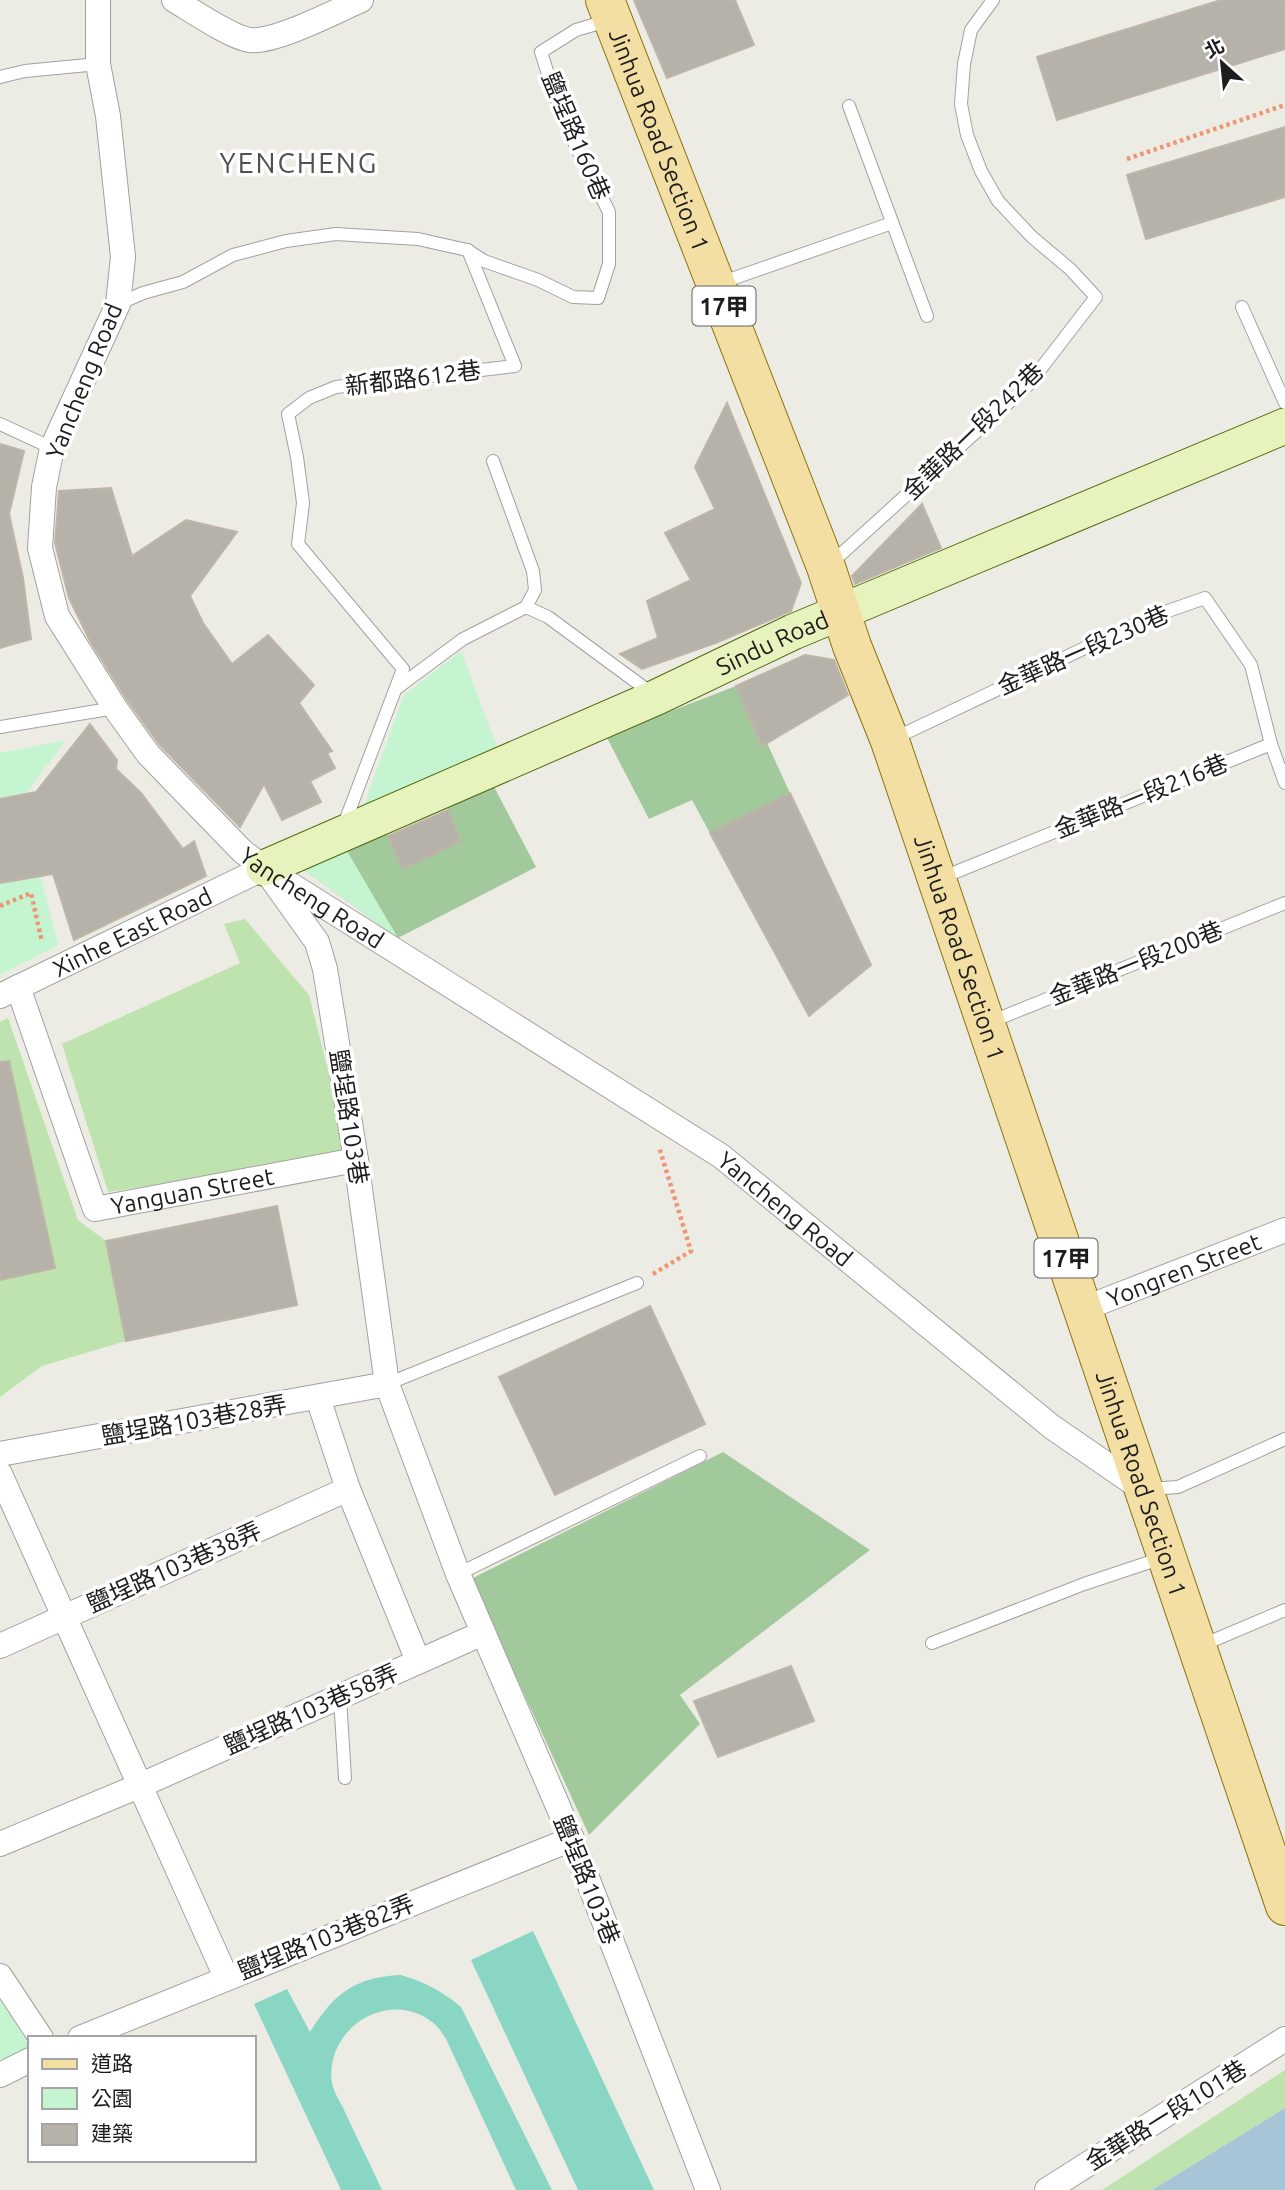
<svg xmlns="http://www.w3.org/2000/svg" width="1285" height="2190" font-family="Ubuntu,'Noto Sans TC',sans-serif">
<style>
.grass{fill:#bfe3ae}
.forest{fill:#a2c99c}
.park{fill:#c4f4d0}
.pitch{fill:#89d6c5}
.water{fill:#a8c5d7}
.building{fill:#b6b2aa;stroke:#beb5a8;stroke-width:2}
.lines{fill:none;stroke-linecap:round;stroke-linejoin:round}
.lane-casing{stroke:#a1a1a1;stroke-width:14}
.street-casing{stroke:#a1a1a1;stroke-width:26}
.secondary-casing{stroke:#516a0e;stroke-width:37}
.primary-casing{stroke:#89740d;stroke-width:40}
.path{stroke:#ed9575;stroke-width:4.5;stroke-dasharray:3.5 3.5;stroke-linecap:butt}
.lane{stroke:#fff;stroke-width:12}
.street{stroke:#fff;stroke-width:24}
.secondary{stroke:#e7f3bc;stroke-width:35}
.primary{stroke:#f3dea3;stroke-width:38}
.labels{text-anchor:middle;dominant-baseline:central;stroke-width:7;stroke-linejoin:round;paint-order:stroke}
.shield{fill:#fff;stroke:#616161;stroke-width:2}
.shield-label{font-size:23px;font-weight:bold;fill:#1d1d1d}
.street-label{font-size:24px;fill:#1d1d1d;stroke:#fff}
.quarter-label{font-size:28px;letter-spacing:2px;fill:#505050;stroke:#fff}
</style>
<rect width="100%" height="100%" fill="#edece4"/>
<g class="grass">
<polygon points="245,919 309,995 349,1154 108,1192 62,1044 240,963 224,924"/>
<polygon points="8,1018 78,1220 106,1241 126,1341 42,1366 0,1397 0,1022"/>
<polygon points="1285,2070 1285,2108 1152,2190 1102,2190"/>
</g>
<g class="forest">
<polygon points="736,686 761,744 767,743 790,793 710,833 692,800 649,819 606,736"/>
<polygon points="492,783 536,867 398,938 303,869 387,834 403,868 459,841 446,803"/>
<polygon points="723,1452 870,1550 680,1695 700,1724 589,1835 471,1579"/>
</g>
<g class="park">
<polygon points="461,651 500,755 361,814 404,695"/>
<polygon points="66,740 21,800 58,945 0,975 0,753"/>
<polygon points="347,851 398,938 303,869"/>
<polygon points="0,1996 30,2048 30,2050 0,2060"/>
</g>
<g class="pitch">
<polygon points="533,1931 654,2190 578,2190 471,1960"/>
<path d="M 401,1975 C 425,1982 442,1991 461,2007 L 552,2190 L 516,2190 L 446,2039 C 442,2033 438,2026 432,2022 C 388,1988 324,2029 332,2083 C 334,2093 341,2103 345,2112 C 357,2138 370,2164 382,2190 L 341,2190 L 254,2004 L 287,1989 L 310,2032 C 334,1994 354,1977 401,1975 Z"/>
</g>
<polygon class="water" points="1285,2108 1285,2190 1152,2190"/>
<g class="building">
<polygon points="634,0 735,0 754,45 667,78"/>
<polygon points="1221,0 1285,0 1285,49 1057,120 1037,57"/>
<polygon points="1285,127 1285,197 1146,239 1127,175"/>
<polygon points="727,403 801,583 791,611 718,642 642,669 620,654 658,638 647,601 691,580 665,533 715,509 695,467"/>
<polygon points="0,444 24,451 9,514 23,578 31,639 0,648"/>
<polygon points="111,488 132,556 186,520 237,532 190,596 203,623 232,664 268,635 314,685 299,703 332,751 327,753 335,768 310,781 321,802 282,820 264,784 240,827 159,744 127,700 90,641 69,598 55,543 59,491"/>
<polygon points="922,504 941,548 855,584 852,576"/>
<polygon points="805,655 834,660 848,695 762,746 736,686"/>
<polygon points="90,724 117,760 116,769 141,793 183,849 194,841 206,876 74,940 53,874 0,883 0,799 36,792"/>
<polygon points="790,793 871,965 809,1016 710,833"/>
<polygon points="448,810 460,841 403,869 388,836"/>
<polygon points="9,1061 55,1268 0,1280 0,1062"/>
<polygon points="277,1206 297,1305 126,1341 106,1241"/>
<polygon points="650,1306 705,1424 555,1495 499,1377"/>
<polygon points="791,1666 814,1721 718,1757 694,1701"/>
</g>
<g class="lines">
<g class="lane-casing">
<g id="lane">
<polyline points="0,77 25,71 98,64"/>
<polyline points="849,106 927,316"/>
<polyline points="720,283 892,223"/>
<polyline points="118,304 143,293 183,282 233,255 286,241 336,234 418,239 467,250 484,261 538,280 573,297 598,298 609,264 609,212 571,136 553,90 541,52 576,30 610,20"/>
<polyline points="1242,307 1285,403"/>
<polyline points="0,424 52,448"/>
<polyline points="493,461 533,571 535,590 526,607 548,617 654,695"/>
<polyline points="829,565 1029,384 1096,297 1070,269 1032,237 998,201 981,171 967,135 961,104 964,64 971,30 993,0"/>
<polyline points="397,688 463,639 526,607"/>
<polyline points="0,727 115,708"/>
<polyline points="893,739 1148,618 1205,598 1251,665 1271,744 1285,783"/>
<polyline points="343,827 403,669 298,544 303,503 297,457 288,414 309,398 336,387 515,366 468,250"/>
<polyline points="941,878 1271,744"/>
<polyline points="990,1022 1285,903"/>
<polyline points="387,1384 637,1283"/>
<polyline points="1149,1489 1178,1487 1285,1439"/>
<polyline points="458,1574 700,1456"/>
<polyline points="932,1643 1084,1584 1162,1558"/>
<polyline points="1200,1646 1285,1610"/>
<polyline points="340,1698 345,1778"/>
</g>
</g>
<g class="street-casing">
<g id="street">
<path id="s1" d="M 98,0 L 98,64 L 108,116 L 123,257 L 118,304 L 52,448 L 44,487 L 40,548 L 57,616 L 115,708 L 148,754 L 242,851 L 264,868 L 721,1156 L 1052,1427 L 1142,1489"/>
<path d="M 174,0 C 191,10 232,38 250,40 C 275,43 336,11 361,0"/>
<path id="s2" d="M 18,987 L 95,1209 L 356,1160"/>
<path id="s3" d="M 0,996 L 264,868 L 317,942 L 325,969 L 356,1160 L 387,1384 L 458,1574 L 572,1839 L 708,2190"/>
<path id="s4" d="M 1083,1309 L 1285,1230"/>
<polyline points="318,1398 348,1489 418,1661"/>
<polyline points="0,1454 387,1384"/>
<polyline points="0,1474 226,1977"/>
<polyline points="0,1646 348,1489"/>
<polyline points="0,1844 139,1786 483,1633"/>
<polyline points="0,1976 41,2038"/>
<polyline points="80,2038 572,1839"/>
<polyline points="0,2075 30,2060"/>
<polyline points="1047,2190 1285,2039"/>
</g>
</g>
<g class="secondary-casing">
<g id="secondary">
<path id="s5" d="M 264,868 L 657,697 L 793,632 L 1285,426"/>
</g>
</g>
<g class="primary-casing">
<g id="primary">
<path id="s6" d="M 605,0 L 826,567 L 852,646 L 890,741 L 1285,1906"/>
</g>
</g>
<g class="path">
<polyline points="1127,159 1285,105"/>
<polyline points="0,906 31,893 42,942"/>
<polyline points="653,1274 691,1251 659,1147"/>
</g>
<use href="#lane" class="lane"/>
<use href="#street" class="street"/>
<use href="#secondary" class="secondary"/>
<use href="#primary" class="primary"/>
</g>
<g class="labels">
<g class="shield">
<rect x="692.5" y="286.5" width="63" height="39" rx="5"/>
<rect x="1034.5" y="1238.5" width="63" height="39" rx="5"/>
</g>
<g class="shield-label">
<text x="724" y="306">17甲</text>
<text x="1066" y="1258">17甲</text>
</g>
<g class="street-label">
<text transform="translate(576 136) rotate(67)">鹽埕路160巷</text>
<text stroke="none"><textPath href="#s6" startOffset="150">Jinhua Road Section 1</textPath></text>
<text transform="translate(413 378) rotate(-7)">新都路612巷</text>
<text transform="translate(84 381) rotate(-68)">Yancheng Road</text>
<text transform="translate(973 431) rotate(-44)">金華路一段242巷</text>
<text stroke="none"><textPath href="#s5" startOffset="556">Sindu Road</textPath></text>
<text transform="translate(1083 650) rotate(-24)">金華路一段230巷</text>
<text transform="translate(1141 796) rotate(-22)">金華路一段216巷</text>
<text stroke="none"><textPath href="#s1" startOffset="1020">Yancheng Road</textPath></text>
<text stroke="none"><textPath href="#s3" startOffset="147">Xinhe East Road</textPath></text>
<text stroke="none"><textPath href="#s6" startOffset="1012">Jinhua Road Section 1</textPath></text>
<text transform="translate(1136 963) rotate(-22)">金華路一段200巷</text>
<text transform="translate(349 1117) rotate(81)">鹽埕路103巷</text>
<text stroke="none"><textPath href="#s2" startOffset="334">Yanguan Street</textPath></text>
<text stroke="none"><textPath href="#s1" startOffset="1587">Yancheng Road</textPath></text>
<text stroke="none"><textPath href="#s4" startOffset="108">Yongren Street</textPath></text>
<text transform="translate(194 1420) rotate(-10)">鹽埕路103巷28弄</text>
<text stroke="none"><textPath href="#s6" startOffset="1578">Jinhua Road Section 1</textPath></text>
<text transform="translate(174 1567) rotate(-24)">鹽埕路103巷38弄</text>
<text transform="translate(311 1709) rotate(-24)">鹽埕路103巷58弄</text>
<text transform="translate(587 1880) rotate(68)">鹽埕路103巷</text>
<text transform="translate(326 1937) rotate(-22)">鹽埕路103巷82弄</text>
<text transform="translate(1166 2115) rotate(-32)">金華路一段101巷</text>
</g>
<g class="quarter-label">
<text x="299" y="162">YENCHENG</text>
</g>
</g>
<rect x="28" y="2036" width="228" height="126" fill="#ffffff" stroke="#a5a5a5" stroke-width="2"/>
<rect x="42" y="2059" width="35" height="10" fill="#f3dea3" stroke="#a5a5a5" stroke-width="2"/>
<text x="91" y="2071" font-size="21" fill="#1d1d1d">道路</text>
<rect x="42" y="2088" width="35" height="21" fill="#c4f4d0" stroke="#a5a5a5" stroke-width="2"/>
<text x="91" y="2106" font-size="21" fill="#1d1d1d">公園</text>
<rect x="42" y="2124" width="35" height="21" fill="#b6b2aa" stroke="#a5a5a5" stroke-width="2"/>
<text x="91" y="2141" font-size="21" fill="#1d1d1d">建築</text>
<g transform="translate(1222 63) rotate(333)" stroke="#ffffff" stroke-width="5" paint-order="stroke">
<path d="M0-5L12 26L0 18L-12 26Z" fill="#1d1d1d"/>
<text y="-10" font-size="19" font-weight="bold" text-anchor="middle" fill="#1d1d1d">北</text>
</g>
</svg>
